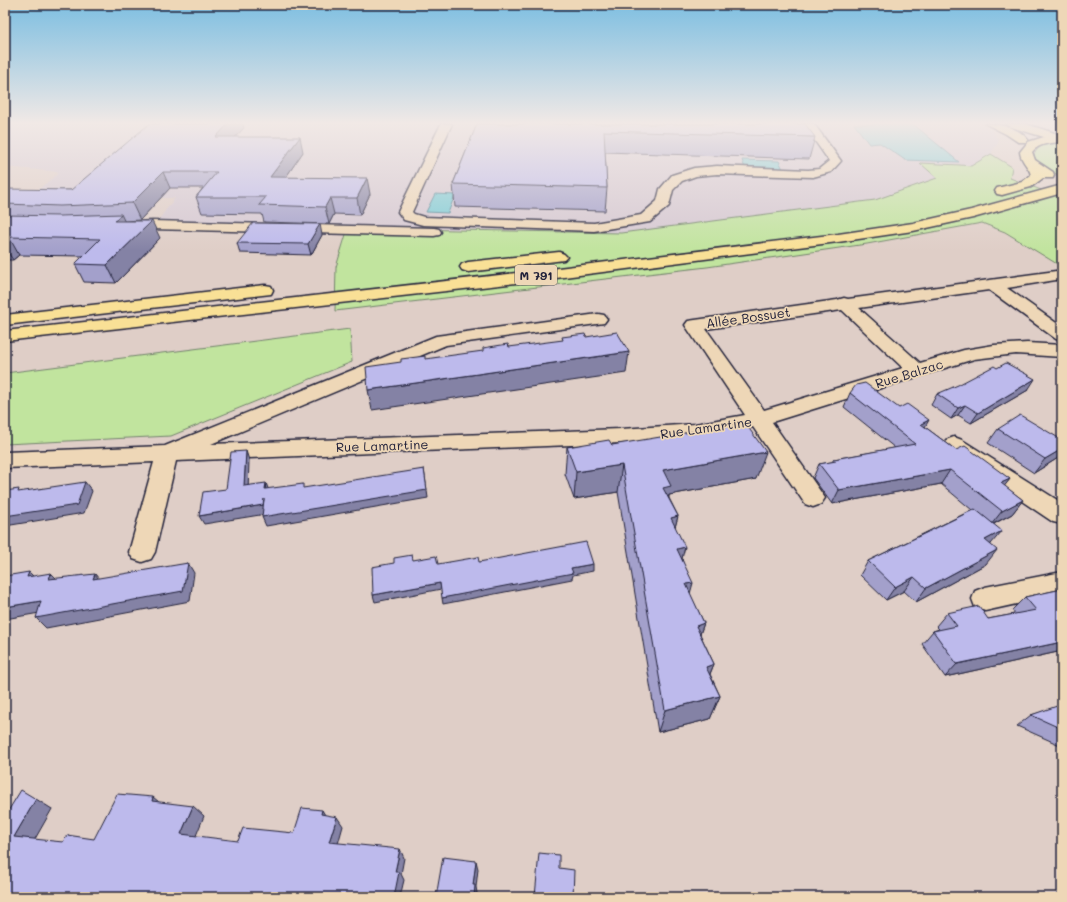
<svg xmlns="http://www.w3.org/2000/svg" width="1067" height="902" font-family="Mali,sans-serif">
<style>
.built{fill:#d5c8d2}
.green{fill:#c1e49e;stroke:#72836c}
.water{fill:#7bccd6;stroke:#578898}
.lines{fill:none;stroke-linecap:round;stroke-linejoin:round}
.minor-casing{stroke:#22223b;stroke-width:3}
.major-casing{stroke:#22223b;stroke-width:3}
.minor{fill:#eed7b7;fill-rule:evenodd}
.major{fill:#f9e096;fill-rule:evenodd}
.wall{fill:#a3a0cb;stroke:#22223b}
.shaded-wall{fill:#8482a5;stroke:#22223b}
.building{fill:#bdbaec;stroke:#22223b}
.labels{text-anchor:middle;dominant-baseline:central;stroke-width:3.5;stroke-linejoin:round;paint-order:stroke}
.shield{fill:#eed7b7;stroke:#5f5860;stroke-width:1}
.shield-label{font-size:12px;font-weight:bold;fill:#22223b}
.street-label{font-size:13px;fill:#22223b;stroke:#eed7b7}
</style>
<rect width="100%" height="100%" fill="#dfcec7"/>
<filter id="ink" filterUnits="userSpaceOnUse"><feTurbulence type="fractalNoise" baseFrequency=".025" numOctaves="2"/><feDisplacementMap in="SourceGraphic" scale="8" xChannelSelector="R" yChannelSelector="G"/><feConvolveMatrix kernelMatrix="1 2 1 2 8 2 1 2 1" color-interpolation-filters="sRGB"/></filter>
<g filter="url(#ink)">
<polygon class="built" points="5,124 978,124 992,130 999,141 991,154 971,166 960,165 921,163 937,178 875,200 621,233 405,228 154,226 175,198 30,196 60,172 5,167"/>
<g class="green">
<path d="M 1062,143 L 1062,177 L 1040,165 L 1034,156 C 1036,144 1052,143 1062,143 Z"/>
<polygon points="991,154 1012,167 1010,178 1062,198 1062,267 1005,232 982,223 867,244 707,267 335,311 336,267 348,228 621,233 875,200 937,178 920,163 960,165 971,166"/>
<polygon points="350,329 352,362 171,436 5,444 5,373"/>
</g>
<g class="water">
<polygon points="854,124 913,124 959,162 905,160 880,143 869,144"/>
<polygon points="742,160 779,161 783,169 745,168"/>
<polygon points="435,194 455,195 448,213 426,212"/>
</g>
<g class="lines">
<g class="minor-casing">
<g id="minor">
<polygon points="441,124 452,124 412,212 414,214 424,217 594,223 641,215 657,201 660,189 672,175 694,168 717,166 808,170 819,169 829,161 803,124 814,124 841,161 831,172 813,177 717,174 696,176 682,181 673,190 669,206 650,222 594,231 423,225 404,220 398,212"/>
<polygon points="152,221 434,228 439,229 441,232 439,235 434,236 152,229 124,230 119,229 117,226 119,223"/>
<path d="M 1056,271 L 1062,273 L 1062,279 L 1007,288 L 1062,327 L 1062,340 L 1056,339 L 989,290 L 859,308 L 920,363 L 964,350 L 994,345 L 1027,343 L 1062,345 L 1062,357 L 1016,354 L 974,359 L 772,422 L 825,498 L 821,504 L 813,507 L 805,504 L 753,427 L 695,438 L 621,443 L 176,461 L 155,552 L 151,559 L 142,562 L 133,559 L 129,552 L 154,462 L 5,468 L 5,452 L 165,446 L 436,336 L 598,314 L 604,315 L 607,319 L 604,323 L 446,345 L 211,444 L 621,429 L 695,424 L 745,415 L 685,325 L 688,321 L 837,300 L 844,298 L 848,299 ZM 842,310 L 903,368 L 764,410 L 706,329 Z"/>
<polygon points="954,437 962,440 1062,503 1062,524 1053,522 946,450 943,445 946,440"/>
<polygon points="1062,572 1062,594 985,611 975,607 972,599 975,591 985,587"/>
</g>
</g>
<g class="major-casing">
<g id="major">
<path d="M 986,124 C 1001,124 1018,127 1028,140 L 1026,142 L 1018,142 L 1006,134 Z"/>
<path d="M 1007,124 L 1026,124 L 1061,135 L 1062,142 C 1051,143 1039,143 1032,152 L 1035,160 L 1053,172 L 1054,175 L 1053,178 L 1043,178 L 1031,187 L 1002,195 L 997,194 L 995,191 L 997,188 L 1022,182 L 1031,175 C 1029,166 1021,162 1020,152 L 1028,142 L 1044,137 L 1008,126 Z"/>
<polygon points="1062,185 1062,193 973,218 913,231 838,242 525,282 5,341 5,331 525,272 838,234 913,223 971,210"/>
<polygon points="559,252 564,254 567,257 564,260 468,272 462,270 460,267 462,264 468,262"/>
<polygon points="265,285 271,286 273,290 271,294 5,325 5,315"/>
</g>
</g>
<use href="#minor" class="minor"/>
<use href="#major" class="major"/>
</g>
<g class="wall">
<polygon points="477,124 815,137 809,159 605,152 607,188 605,211 455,207 453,184"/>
<polygon points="244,128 235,137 303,152 286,177 370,194 360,215 334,214 329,224 264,222 262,214 202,213 196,197 203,188 170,188 140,220 124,221 160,238 116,283 84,282 75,264 83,256 19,255 13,260 5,260 5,191 71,190"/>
<polygon points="322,235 311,255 240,253 237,243"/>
<polygon points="1028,390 971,423 958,415 951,419 931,405 937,394"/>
<polygon points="850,393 925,427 956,450 1010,479 1004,486 1023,500 1012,514 994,524 991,544 986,564 916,602 904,591 886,600 860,575 868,561 972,510 941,484 832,504 813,478 819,464 832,462 834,459 895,448 844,407"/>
<polygon points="998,429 1062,440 1062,453 1058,458 1034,473 988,443"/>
<polygon points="612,445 756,479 669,495 669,498 678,516 675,527 690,594 704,623 700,634 714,664 710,674 720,696 710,719 658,732 618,492 574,499 565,474 567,447"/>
<polygon points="1062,589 1062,651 945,677 922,644 933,631 939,629 936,626 947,613 988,619 1015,614 1012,610 1025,597"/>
<polygon points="1062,706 1062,746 1017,726 1031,715"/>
</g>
<g class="shaded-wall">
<polygon points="228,124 243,124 244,128 221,152 216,137"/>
<polygon points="300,137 303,152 275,193 270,177"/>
<polygon points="163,172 170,188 140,220 132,203"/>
<polygon points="367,178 370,194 360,215 357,198"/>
<polygon points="330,198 334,214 329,224 325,207"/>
<polygon points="121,214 129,231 115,221"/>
<polygon points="152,221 160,238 116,283 107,265"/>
<polygon points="320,224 322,235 311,255 308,244"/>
<polygon points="9,237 19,255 13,260 5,248 5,240"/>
<polygon points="629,352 626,373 372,410 368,390"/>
<polygon points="1035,379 1028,390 971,423 978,413"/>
<polygon points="965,405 958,415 951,419 958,408"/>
<polygon points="929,420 921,434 921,424"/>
<polygon points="1062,449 1062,453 1058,458 1034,473 1045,459"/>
<polygon points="246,451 249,460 248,494 244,486"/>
<polygon points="766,452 756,479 669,495 665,513 658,515 663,470"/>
<polygon points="622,465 618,492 574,499 576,472"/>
<polygon points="424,469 428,498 266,526 262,517"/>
<polygon points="950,470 941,484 832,504 839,490"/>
<polygon points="1010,479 999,493 1001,483"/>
<polygon points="85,482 92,491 84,513 5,526 5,516"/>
<polygon points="266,483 269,491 265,489"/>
<polygon points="1023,500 1012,514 991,525 1002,511"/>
<polygon points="263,505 266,514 204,524 199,516"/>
<polygon points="678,516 671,543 671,518"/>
<polygon points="1002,531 991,544 974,554 985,540"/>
<polygon points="685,547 678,574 677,549"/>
<polygon points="997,550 986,564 916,602 926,588"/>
<polygon points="188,563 194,573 190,601 46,628 36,618"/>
<polygon points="593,564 593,571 573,575 572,579 443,604 442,598 571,568"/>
<polygon points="29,572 39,582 27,577"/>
<polygon points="51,573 61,583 49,579"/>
<polygon points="95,574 103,584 93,579"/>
<polygon points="914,577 904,591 886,600 895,587"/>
<polygon points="440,583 441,589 375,602 373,595"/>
<polygon points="693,583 686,608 686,584"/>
<polygon points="41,601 51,611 5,619 5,607"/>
<polygon points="704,623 695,648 696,626"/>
<polygon points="1062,642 1062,651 945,677 957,664"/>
<polygon points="714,664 704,688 706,667"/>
<polygon points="720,696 710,719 658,732 665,710"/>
<polygon points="153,797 165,807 152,801"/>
<polygon points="36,799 52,809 31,846 14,837"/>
<polygon points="193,806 204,816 193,843 181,834"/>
<polygon points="322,810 328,820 321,814"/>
<polygon points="337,817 343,826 336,851 329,842"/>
<polygon points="400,849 404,858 401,874 404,880 400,897 394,897 395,872"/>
<polygon points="476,861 478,869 476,887 477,893 477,897 474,897 473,885"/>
</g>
<g class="building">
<polygon points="149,124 228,124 216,137 300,137 270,177 367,178 357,198 330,198 325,207 259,205 266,197 196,197 217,172 163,172 132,203 60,206 5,204 5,191 9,189 71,190"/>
<polygon points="477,124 805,124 815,137 604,131 607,188 453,184"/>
<polygon points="121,214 115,221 152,221 107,265 75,264 100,239 9,237 5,240 5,215 60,216"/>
<polygon points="253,223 320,224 308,244 237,243"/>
<polygon points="617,332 629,352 368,390 366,367 401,362 401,359 425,356 425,359 483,351 483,348 508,344 509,347 563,340 562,337 585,334 586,337"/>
<polygon points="1006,363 1035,379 978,413 965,405 958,408 937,394 958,385 994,366 997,368"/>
<polygon points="865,383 899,408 907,404 929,420 921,424 956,450 965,446 1010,479 1001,483 1023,500 1002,511 950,470 839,490 819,464 836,461 834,459 915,444 850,393 856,385"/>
<polygon points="1020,415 1062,440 1062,449 1045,459 998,429"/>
<polygon points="745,423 766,452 663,470 671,486 663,488 678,516 671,518 685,547 677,549 693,583 686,584 704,623 696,626 714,664 706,667 720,696 665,710 622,465 576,472 567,447 609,440 612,445"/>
<polygon points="246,451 244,486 266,483 265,489 303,484 303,488 424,469 427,490 262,517 264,499 263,505 199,516 203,492 226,489 231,452"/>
<polygon points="85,482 77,505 5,516 5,491 19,489 18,492"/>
<polygon points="975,509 1002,531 985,540 997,550 926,588 914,577 895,587 868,561"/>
<polygon points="586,542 593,564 571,568 573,573 442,598 440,583 373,595 372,567 394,563 394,558 412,555 413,560 436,556 438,564 478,557 479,562"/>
<polygon points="188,563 183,591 36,618 41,601 5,607 5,576 29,572 27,577 51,573 49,579 95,574 93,579"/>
<polygon points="1062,589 1062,642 957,664 933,631 957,626 947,613 979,606 988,619 1036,610 1025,597"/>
<polygon points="1060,705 1062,706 1062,729 1031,715"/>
<polygon points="21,790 36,799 14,837 63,842 67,835 94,839 117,794 153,797 152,801 193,806 181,834 238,841 243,828 294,833 302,808 322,810 321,814 337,817 329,842 400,849 395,872 399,872 394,897 5,897 5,816"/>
<polygon points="539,853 559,855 559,868 574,870 573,897 535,897"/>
<polygon points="443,857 476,861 473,885 475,885 474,897 436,897"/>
</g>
</g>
<linearGradient id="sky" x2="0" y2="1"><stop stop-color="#7cbee1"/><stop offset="0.49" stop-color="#f1e9e6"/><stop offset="1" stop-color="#f1e9e6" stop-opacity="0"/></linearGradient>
<rect width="1067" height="251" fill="url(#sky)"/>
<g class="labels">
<rect class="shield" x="515" y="265" width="42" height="20" rx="3"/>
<g class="shield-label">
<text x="536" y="275">M 791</text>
</g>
<g class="street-label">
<text transform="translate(748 317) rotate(-8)">Allée Bossuet</text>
<text transform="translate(909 373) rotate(-17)">Rue Balzac</text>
<text transform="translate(706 427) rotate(-8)">Rue Lamartine</text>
<text transform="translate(382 445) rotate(-2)">Rue Lamartine</text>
</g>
</g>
<rect width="1067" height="902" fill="none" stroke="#eed7b7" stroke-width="20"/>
<rect x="10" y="10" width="1047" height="882" fill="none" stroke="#22223b" stroke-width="1.5" filter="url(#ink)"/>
</svg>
